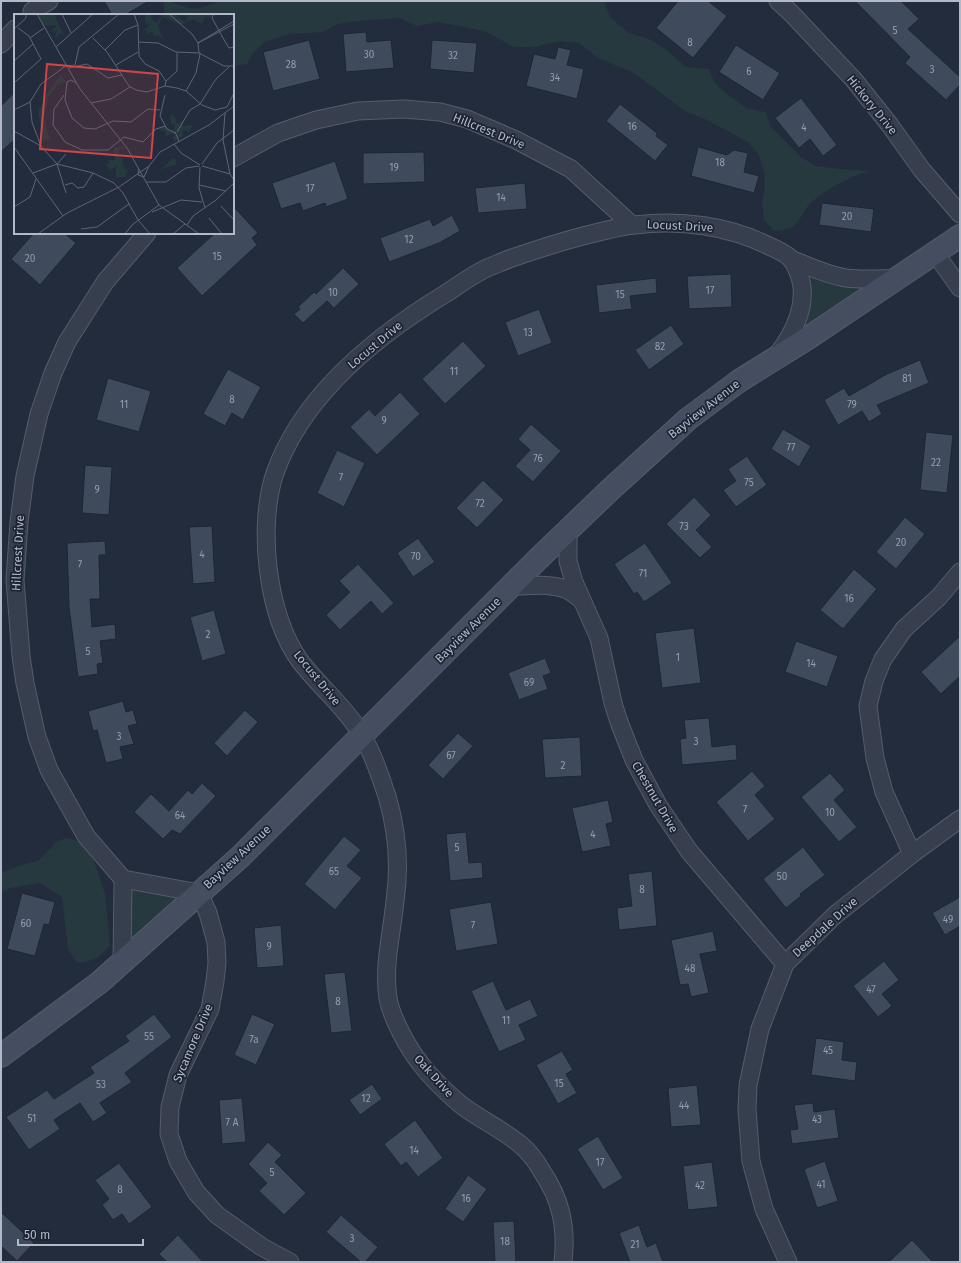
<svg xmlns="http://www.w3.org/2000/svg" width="961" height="1263" font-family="'Fira Sans',sans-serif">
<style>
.green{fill:#25393e}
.building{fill:#3f4a5c;stroke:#1e2534}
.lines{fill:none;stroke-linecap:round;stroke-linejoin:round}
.street-casing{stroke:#555c6b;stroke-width:19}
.secondary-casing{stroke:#555c6b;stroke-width:24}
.street{stroke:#373e4d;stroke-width:17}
.secondary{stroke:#454d60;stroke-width:22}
.labels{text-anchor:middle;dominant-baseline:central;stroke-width:3.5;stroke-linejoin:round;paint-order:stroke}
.number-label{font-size:10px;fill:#969dad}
.street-label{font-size:12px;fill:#b3b9c8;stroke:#1c2332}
.inset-road{fill:none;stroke:#5d6475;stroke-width:1}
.view{fill:#cf4548;fill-opacity:0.15;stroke:#cf4548;stroke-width:2}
.inset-edge{fill:none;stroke:#b3b9c8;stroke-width:2}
</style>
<rect width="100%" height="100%" fill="#232c3d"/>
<g class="green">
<path d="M 164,1 C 173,1 180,6 189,8 C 199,10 211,5 220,1 L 604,1 L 610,17 L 629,33 L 649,39 L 667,50 L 686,67 L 709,69 L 714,82 L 727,94 L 748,109 L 766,112 L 770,126 L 801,157 L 816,166 L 840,169 L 869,171 C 849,177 829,188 814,200 C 797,214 803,231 774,231 L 764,220 L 762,203 L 765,186 L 764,171 L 758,154 L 748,142 L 707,120 L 685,111 L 634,73 L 598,58 L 579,43 L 559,41 L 534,47 L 514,47 L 484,31 L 438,22 L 417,26 L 400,18 L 367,20 L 337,24 L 323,32 L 289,34 L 265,42 L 253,53 L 247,64 L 233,66 L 233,15 L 164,15 Z"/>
<polygon points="799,265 891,280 785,350 796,330"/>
<path d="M 67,838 L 81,842 L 91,852 L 105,894 L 110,945 C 99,958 94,961 77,963 L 68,949 L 62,897 L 40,883 L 11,888 L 1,892 L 1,873 L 24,864 L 38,861 L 50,849 L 57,841 Z"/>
<polygon points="126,882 192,895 125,955"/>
</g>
<g class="building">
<polygon points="104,1 149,1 125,15 112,15"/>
<polygon points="678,1 708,1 727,16 693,58 656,28"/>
<polygon points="855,1 901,1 919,19 908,29 960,77 960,85 946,100 905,63 910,57"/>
<polygon points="366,32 367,42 391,40 394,68 346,72 343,34"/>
<polygon points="309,40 320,79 273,91 263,52"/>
<polygon points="432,40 477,43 474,73 430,69"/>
<polygon points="736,45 780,73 763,100 719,72"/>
<polygon points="558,47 571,50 567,65 584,69 577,99 526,86 534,54 555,59"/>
<polygon points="15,92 15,139 1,152 1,106"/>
<polygon points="801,98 837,145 823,156 810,139 799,148 775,118"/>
<polygon points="620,104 657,133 656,136 668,145 655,161 606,121"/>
<polygon points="698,147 727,155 734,150 748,153 744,172 759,176 754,193 691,176"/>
<polygon points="424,152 425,182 363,184 363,153"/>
<polygon points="335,161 348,199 326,207 325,203 303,211 300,203 281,209 272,183"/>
<polygon points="525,183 527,209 478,213 475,188"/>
<polygon points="822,203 874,209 871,232 819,225"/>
<polygon points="233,206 258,233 252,238 257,245 202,296 177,268 215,233 233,233"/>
<polygon points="452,215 460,231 439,243 389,262 380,238 430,219 433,226"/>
<polygon points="34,233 64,233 76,243 40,285 11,259"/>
<polygon points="343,268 359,284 334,308 327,301 303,323 294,314 300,309 298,307 314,292 316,294"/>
<polygon points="731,274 732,307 689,309 687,276"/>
<polygon points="656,278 657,293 630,296 632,309 599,313 596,285"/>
<polygon points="539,309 552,343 518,356 505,322"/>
<polygon points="671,325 684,344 649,370 635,350"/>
<polygon points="463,341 486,366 445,404 422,379"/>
<polygon points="920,360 929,383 877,405 882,414 869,422 862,411 838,425 824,400 844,388 849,396 887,374"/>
<polygon points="228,369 261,387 243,420 232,413 225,426 203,414"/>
<polygon points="108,378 151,391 139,432 96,420"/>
<polygon points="400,392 420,414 377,455 350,427 369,409 375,416"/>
<polygon points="531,424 561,451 533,482 515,466 530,450 518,439"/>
<polygon points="783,429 811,446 799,467 771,449"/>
<polygon points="926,432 953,435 947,493 920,490"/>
<polygon points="337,450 365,463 344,507 317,493"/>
<polygon points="747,456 767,485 736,507 723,490 736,481 728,469"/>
<polygon points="85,465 112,467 109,515 82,513"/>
<polygon points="483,480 504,500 477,528 456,508"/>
<polygon points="694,497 711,515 696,530 712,547 700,558 666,524"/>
<polygon points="905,517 925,534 896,569 876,552"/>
<polygon points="212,526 215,582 193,584 189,527"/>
<polygon points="418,538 435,562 413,577 397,553"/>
<polygon points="105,541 106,555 99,555 100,599 90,599 92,627 115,624 116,639 100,641 103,663 97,664 98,674 78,677 69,607 67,543"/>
<polygon points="645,543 672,583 644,602 637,592 634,594 614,564"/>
<polygon points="358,564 394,603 382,614 371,601 340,630 326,615 350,592 339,581"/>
<polygon points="854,569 877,589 843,629 820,610"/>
<polygon points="214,610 226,654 202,661 190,617"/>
<polygon points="694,628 701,683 662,688 655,633"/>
<polygon points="960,636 960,676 941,694 921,672"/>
<polygon points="796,641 838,656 827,687 785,672"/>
<polygon points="545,658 551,673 543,676 548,689 519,700 508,673"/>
<polygon points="123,701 126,712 133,710 137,724 128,726 134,744 120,747 123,759 106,763 97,730 93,731 88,711"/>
<polygon points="245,710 258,722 227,756 214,743"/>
<polygon points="709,718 712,747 736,744 737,760 682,765 680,739 686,738 684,720"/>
<polygon points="458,733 473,746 443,779 428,765"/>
<polygon points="580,737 582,776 545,778 542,739"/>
<polygon points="752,771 765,786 755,795 775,819 748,841 716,802"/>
<polygon points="830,773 845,790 834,800 857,827 839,842 801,797"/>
<polygon points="202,783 216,796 180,834 172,830 163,839 134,812 151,794 169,811 188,790 192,794"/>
<polygon points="608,800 613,822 606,824 611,846 582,852 572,808"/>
<polygon points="466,832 469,863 482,862 483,878 450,881 446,834"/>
<polygon points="344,836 361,850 347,866 362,878 335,910 304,884"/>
<polygon points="803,847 825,875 800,894 801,896 786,908 763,879"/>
<polygon points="652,871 657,926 619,930 617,908 632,906 628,874"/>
<polygon points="22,893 55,902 49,925 44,924 35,956 7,949"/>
<polygon points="960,897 960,926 945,935 932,913"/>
<polygon points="491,902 498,944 456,951 449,909"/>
<polygon points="281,925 284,966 257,968 254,928"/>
<polygon points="713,931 717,951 700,954 709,993 691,997 688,984 680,985 671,940"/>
<polygon points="884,961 899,980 882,994 892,1006 878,1017 853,986"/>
<polygon points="345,972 352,1031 331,1033 324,974"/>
<polygon points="493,981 506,1010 530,999 538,1016 519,1025 526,1040 499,1052 471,991"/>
<polygon points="154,1014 172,1037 125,1073 132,1082 100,1103 107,1113 93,1122 80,1103 54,1120 60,1129 29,1150 6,1117 47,1090 54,1099 94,1073 90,1067 129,1041 125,1036"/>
<polygon points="252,1014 275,1024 256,1065 234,1055"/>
<polygon points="816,1038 844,1042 842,1060 857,1062 855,1081 811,1075"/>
<polygon points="562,1051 573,1070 566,1074 577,1093 558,1104 536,1065"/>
<polygon points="372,1084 382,1099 360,1115 349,1100"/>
<polygon points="697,1085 701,1125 671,1127 668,1088"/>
<polygon points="242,1098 246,1142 222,1144 219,1100"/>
<polygon points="813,1103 814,1112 835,1109 839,1138 792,1144 790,1130 798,1129 794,1105"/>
<polygon points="415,1120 443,1158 418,1177 406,1162 401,1166 384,1144"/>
<polygon points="598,1136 623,1178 603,1190 577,1149"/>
<polygon points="268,1142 282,1155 275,1162 306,1193 284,1215 259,1191 267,1183 248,1164"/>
<polygon points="825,1161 838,1201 817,1208 804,1169"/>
<polygon points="712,1162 718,1207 688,1210 683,1166"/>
<polygon points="119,1163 152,1207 129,1224 122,1214 113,1220 102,1205 109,1199 95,1180"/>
<polygon points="468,1175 487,1189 463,1222 445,1209"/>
<polygon points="1,1212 34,1243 17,1261 1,1246"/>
<polygon points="341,1215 378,1247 365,1262 361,1262 326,1232"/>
<polygon points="514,1221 516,1262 495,1262 493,1222"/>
<polygon points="639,1225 647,1247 656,1243 663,1262 630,1262 619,1233"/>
<polygon points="178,1235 203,1262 167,1262 159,1254"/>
<polygon points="912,1240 933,1262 889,1262"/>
</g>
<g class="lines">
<g class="street-casing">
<g id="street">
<polyline points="778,1 792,14 854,80 889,124 922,170 960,214"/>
<polyline points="32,11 49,1"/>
<polyline points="1,44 15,29"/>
<polyline points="233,158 278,133 316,120 358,111 404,109 440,112 467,119 516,140 571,169 632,225"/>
<polyline points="147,233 105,282 67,342 53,373 39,414 25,476 19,522 15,580 21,656 25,683 37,737 49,770 86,836 123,879 199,893 208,913 216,942 217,963 215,981 210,1009 178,1075 170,1107 169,1134 178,1161 196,1192 217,1215 262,1247 290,1262"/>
<polyline points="935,253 960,288"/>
<path d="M 793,260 C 810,267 827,275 846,278 C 863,280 881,279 899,278"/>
<polyline points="568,531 568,561 574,582 599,638 613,703 619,722 634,760 658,805 689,851 785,964"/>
<path d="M 512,586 C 529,586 549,583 565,589 C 571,591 576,596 581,599"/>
<polyline points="912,854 884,792 875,758 868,706 874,681 883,659 904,629 939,597 960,572"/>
<polyline points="122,962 123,879"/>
<path d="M 563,1262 C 567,1227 561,1199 541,1170 C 536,1161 529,1152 521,1145 C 502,1129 479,1119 460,1104 C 446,1092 431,1078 420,1063 C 408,1048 391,1017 388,998 C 383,966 392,933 395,901 C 400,867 397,830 387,796 C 379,773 372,750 358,729 C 342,704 318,685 300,661 C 267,616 257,526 275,473 C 303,394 376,336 445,294 C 459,285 472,275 487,268 C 494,265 502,262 509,259 C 538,249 565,240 595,233 C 608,230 621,226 635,225 C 680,219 729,226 769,246 C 776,249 785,253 790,258 C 794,262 796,267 798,272 C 810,300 795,332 777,355"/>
<polyline points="788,1262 764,1209 751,1161 747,1110 748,1085 760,1029 785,964 835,915 912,854 960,819"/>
</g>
</g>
<g class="secondary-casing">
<polyline id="secondary" points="1,1056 100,982 240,857 538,559 611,489 688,419 739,381 808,338 960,236"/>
</g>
<use href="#street" class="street"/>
<use href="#secondary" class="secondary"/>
</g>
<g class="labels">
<g class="number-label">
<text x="895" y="31">5</text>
<text x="690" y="43">8</text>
<text x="369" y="55">30</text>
<text x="453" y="56">32</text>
<text x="291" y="65">28</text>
<text x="932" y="70">3</text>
<text x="749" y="72">6</text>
<text x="555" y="78">34</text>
<text x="632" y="127">16</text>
<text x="804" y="128">4</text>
<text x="720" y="163">18</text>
<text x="394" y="168">19</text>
<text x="310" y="189">17</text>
<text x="501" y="198">14</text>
<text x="847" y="217">20</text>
<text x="409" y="240">12</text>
<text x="217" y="257">15</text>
<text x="30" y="259">20</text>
<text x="710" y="291">17</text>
<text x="333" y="293">10</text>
<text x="620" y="295">15</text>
<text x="528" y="333">13</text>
<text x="660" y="347">82</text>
<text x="454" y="372">11</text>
<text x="907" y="379">81</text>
<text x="232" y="400">8</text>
<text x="124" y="405">11</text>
<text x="852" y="405">79</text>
<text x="384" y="421">9</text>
<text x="791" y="448">77</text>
<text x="538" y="459">76</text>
<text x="936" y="463">22</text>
<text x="341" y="478">7</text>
<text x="749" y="483">75</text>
<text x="97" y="490">9</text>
<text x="480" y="504">72</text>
<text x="684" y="527">73</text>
<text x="901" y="543">20</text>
<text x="202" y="555">4</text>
<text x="416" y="557">70</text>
<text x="80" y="565">7</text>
<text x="643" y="574">71</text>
<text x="849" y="599">16</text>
<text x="208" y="635">2</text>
<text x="88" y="652">5</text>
<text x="678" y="658">1</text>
<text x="811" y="664">14</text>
<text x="529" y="683">69</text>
<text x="119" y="737">3</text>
<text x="696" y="742">3</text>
<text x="451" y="756">67</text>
<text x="563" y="766">2</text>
<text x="745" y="810">7</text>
<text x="830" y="813">10</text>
<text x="180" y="816">64</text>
<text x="593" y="835">4</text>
<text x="457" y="848">5</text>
<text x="334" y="872">65</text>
<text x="782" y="877">50</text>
<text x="642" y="890">8</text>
<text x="948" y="920">49</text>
<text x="26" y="924">60</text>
<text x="473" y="926">7</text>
<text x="269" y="947">9</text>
<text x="690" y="969">48</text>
<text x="871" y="990">47</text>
<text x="338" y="1002">8</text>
<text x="506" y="1021">11</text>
<text x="149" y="1037">55</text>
<text x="254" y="1040">7a</text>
<text x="828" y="1051">45</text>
<text x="559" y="1084">15</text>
<text x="101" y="1085">53</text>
<text x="366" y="1099">12</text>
<text x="684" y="1106">44</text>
<text x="32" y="1119">51</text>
<text x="817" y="1120">43</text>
<text x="232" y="1123">7 A</text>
<text x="414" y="1151">14</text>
<text x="600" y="1163">17</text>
<text x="272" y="1173">5</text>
<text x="821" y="1185">41</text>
<text x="700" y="1186">42</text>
<text x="120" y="1190">8</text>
<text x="466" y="1199">16</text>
<text x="352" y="1239">3</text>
<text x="505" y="1242">18</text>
<text x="635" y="1245">21</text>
</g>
<g class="street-label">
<text transform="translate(872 105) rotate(51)">Hickory Drive</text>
<text transform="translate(489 131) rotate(22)">Hillcrest Drive</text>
<text transform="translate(680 226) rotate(3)">Locust Drive</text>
<text transform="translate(375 345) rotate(-40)">Locust Drive</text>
<text transform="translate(704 409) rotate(-38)">Bayview Avenue</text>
<text transform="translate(18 553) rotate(-87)">Hillcrest Drive</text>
<text transform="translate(468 630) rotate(-45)">Bayview Avenue</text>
<text transform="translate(317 678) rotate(51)">Locust Drive</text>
<text transform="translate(655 797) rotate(60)">Chestnut Drive</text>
<text transform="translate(237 857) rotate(-43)">Bayview Avenue</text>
<text transform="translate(825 927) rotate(-42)">Deepdale Drive</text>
<text transform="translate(193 1043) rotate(-67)">Sycamore Drive</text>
<text transform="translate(434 1076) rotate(48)">Oak Drive</text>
</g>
</g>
<g transform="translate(14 14)">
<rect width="220" height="220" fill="#232c3d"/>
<path d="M 23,0 L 40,0 L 50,21 L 45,19 L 44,24 L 41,22 L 43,17 L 37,18 L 43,11 L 29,12 ZM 131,0 L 137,0 L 138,6 L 143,9 L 148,0 L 161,0 L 171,8 L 174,3 L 169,0 L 198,0 L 196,4 L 191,3 L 188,10 L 179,5 L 169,10 L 165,10 L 148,3 L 144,12 L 149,25 L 144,21 L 141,23 L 138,17 L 132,21 L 133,16 L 129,16 L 136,11 L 131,8 ZM 47,60 L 52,68 L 44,70 L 34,84 L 30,105 L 36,126 L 29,127 L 24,97 L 30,87 L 28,82 L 33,80 ZM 156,100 L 161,103 L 163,110 L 171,105 L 168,112 L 179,111 L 174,120 L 173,116 L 168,117 L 169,122 L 160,128 L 159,122 L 164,120 L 163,117 L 151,123 L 152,118 L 144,115 L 151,111 L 156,116 L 161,115 L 161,111 L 157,110 ZM 109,132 L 111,135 L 105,136 L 104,141 L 108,144 L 110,155 L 114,156 L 111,162 L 117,162 L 102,164 L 102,152 L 95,157 L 95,154 L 90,150 L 95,150 L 94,146 L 101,146 L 100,134 ZM 159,144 L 162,146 L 162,151 L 150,154 L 143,159 Z" fill="#25393e"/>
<path class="inset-road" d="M 23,0 L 66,75 L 113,134 L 145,191 L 185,220M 48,0 L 57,19M 120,0 L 124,11 L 125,42 L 131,50 L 145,57 L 152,67 L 151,72M 155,0 L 178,20 L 184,29 L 185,39M 200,0 L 198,4 L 209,24 L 215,34 L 220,33M 220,7 L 184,29 L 220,10M 0,15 L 12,4 L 12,0M 16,24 L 30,14M 79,24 L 93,38 L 115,72 L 122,76 L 133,78 L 151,72 L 163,74 L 172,77 L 188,91 L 201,96 L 213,93 L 220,79M 124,28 L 144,29 L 162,38 L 185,39 L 210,52 L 220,52M 42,33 L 79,0M 91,36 L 111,16 L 124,11M 0,47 L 19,30M 61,51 L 65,33 L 105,0M 102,51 L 124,38M 55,54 L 73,50 L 94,64 L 108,61M 152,67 L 163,57 L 163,39M 0,69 L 27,45 L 15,22 L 4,14M 62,69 L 57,66 L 53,68 L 51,86 L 58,104 L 70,114 L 81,115 L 99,107 L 117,108 L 134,95 L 146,96M 172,77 L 182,59 L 186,40M 50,81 L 40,95 L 39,111 L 51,128 L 68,136 L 94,136 L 110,123 L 129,128 L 142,115 L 151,112M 151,81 L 146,102 L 153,115 L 161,119M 16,88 L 18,108 L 27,132M 77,89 L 97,85 L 116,73M 0,96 L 16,88 L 27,70 L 53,51M 211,99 L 209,126 L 216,160 L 220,166M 0,117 L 27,132 L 43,150 L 52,179M 163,118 L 176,96 L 186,90 L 202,65 L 215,53M 162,120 L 161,118 L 165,127M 160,130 L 167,139 L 186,151M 0,133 L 49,202M 43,150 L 79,159 L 100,169 L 109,179 L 124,206 L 136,220M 188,150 L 203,129 L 220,116M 188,152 L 216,160M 186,153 L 185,174 L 191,194M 125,155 L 124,161 L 130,163 L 135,152M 19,159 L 43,150 L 52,140M 132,168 L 152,168 L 172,154 L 185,152M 51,171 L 58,169 L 64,174 L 70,173 L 79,159M 185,171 L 212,177M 207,192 L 220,206M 0,193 L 16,183 L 22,165M 138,198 L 167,186 L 188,188M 195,204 L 208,220M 173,211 L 179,202 L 202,186 L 220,169M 67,215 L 83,213 L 115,190M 24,220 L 53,199 L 105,173 L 135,152 L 146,138 L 195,111 L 220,92M 111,220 L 118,211 L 145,191M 159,220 L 171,210"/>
<path class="view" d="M 33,50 L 144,60 L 137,144 L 26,135 Z"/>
<rect width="220" height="220" class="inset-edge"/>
</g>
<rect width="961" height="1263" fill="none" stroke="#b3b9c8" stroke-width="4"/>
<path d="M18 1239v6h125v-6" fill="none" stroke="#b3b9c8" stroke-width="2"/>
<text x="24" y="1239" font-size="12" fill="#b3b9c8" stroke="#1c2332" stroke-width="3" paint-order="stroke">50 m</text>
</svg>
